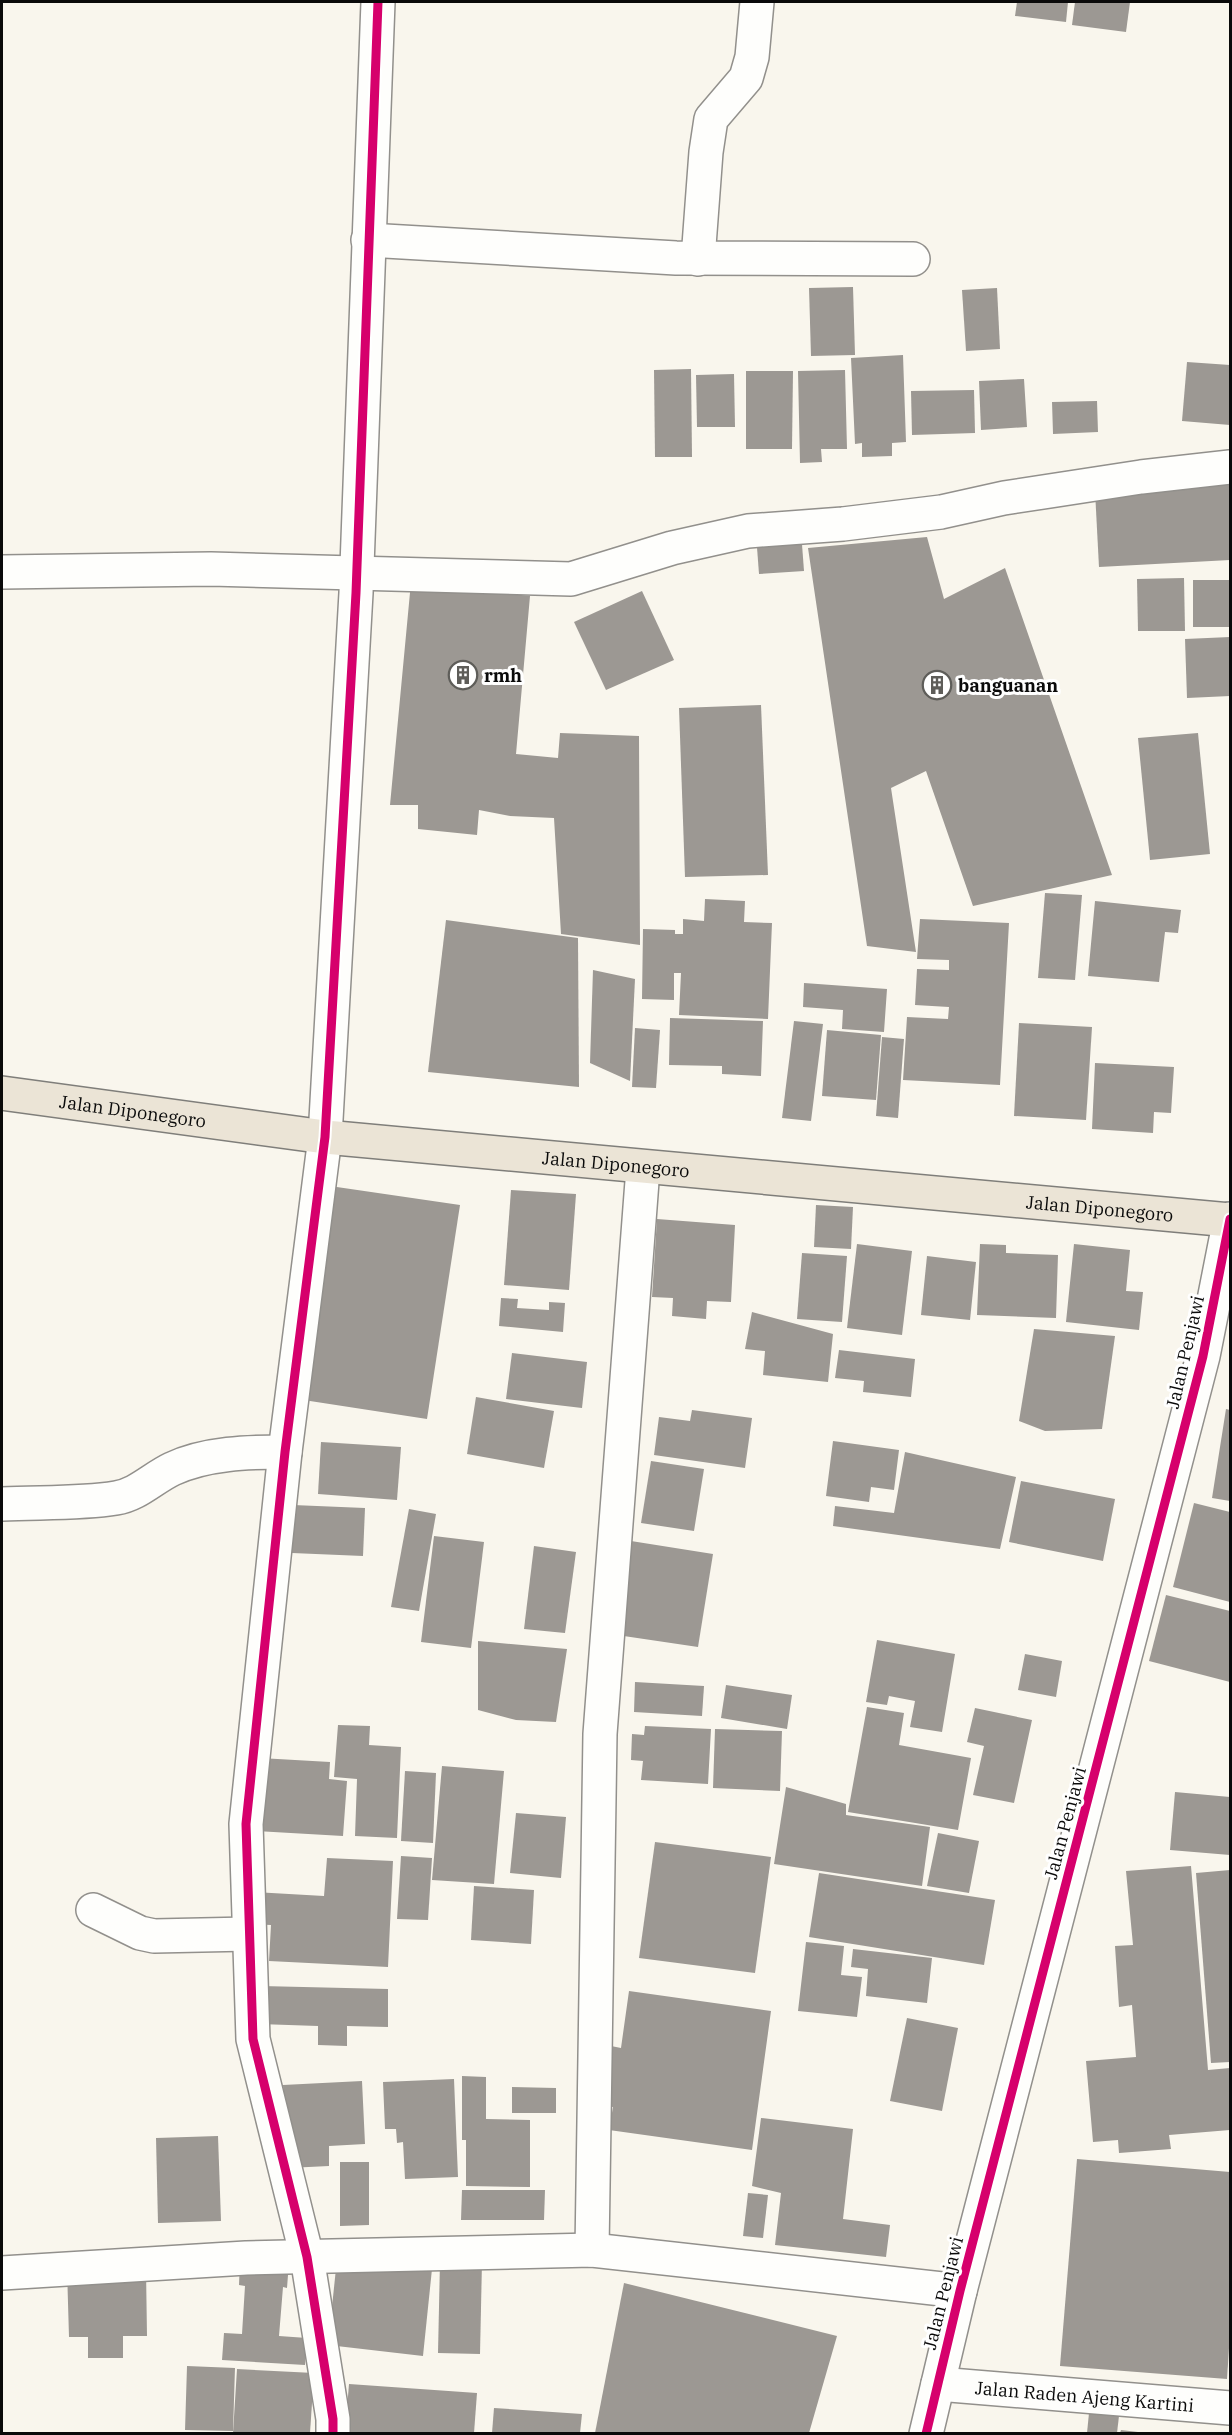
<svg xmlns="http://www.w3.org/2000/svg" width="1232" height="2435" font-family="'IBM Plex Serif',serif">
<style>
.building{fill:#9c9893}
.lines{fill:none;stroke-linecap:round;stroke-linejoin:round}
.minor-casing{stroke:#92908c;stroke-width:36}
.major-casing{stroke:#7f7e7a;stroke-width:36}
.minor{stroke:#fefefc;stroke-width:33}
.major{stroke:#ebe4d6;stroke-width:33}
.cycleway-casing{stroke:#fff;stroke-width:13}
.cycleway{stroke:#d6006c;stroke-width:9}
.labels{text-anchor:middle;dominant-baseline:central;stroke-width:6;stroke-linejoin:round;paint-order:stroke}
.poi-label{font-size:18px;font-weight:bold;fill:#0a0a0a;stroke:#fff;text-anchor:start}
.street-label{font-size:18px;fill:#0a0a0a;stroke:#fff}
</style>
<rect width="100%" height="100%" fill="#f9f6ed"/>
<g class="building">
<polygon points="1017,2 1068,2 1066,22 1015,16"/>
<polygon points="1075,2 1130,2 1126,32 1072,25"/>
<polygon points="853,287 855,355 811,356 809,288"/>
<polygon points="997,288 1000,349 966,351 962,290"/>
<polygon points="903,355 906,442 892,443 892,456 862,457 862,443 855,444 851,358"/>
<polygon points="1187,362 1230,365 1230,425 1182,421"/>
<polygon points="691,369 692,457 655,457 654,370"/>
<polygon points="845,370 847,449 821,449 822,462 800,463 798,371"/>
<polygon points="746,371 793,371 792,449 746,449"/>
<polygon points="734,374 735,427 697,427 696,375"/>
<polygon points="1024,379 1027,427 981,430 979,381"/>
<polygon points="974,390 975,433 912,435 911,391"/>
<polygon points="1097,401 1098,432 1053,434 1052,402"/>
<polygon points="1230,483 1230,560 1099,567 1095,491"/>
<polygon points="801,531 804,571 759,574 756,534"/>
<polygon points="927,537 944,599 1005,568 1112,875 973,906 926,771 891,788 916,952 867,946 808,548"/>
<polygon points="1184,578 1185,631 1138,631 1137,579"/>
<rect x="1193" y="580" width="37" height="47"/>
<polygon points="411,582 530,596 516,754 558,758 560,733 639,736 640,945 561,934 554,818 510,816 479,810 477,835 418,829 418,805 390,805"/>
<polygon points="642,591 674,660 606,690 574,622"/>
<polygon points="1230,637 1230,696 1187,698 1185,639"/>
<polygon points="761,705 768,875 685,877 679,708"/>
<polygon points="1198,733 1210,854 1150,860 1138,738"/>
<polygon points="1045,893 1082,895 1075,980 1038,978"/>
<polygon points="705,899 745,901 744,922 772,923 768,1019 679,1015 681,973 674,973 674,1000 642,999 643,929 675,930 675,934 683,934 683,919 704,921"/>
<polygon points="1095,901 1181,910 1178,933 1165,932 1159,982 1088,976"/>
<polygon points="920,919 1009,923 1000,1085 903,1080 907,1017 948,1019 949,1007 915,1005 917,969 949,970 949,960 917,959"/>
<polygon points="446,920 578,938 579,1087 428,1072"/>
<polygon points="593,970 635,979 630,1081 590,1063"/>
<polygon points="804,983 887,989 884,1032 842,1029 843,1010 803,1007"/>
<polygon points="670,1018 763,1021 761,1076 722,1074 722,1066 669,1065"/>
<polygon points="794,1021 823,1024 811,1121 782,1118"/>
<polygon points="1019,1023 1092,1027 1086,1120 1014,1116"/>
<polygon points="635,1028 660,1030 656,1088 632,1087"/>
<polygon points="827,1030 881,1035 876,1100 822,1096"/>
<polygon points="882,1037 904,1039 898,1118 876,1116"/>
<polygon points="1095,1063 1174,1067 1171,1113 1154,1112 1153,1133 1092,1129"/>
<polygon points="330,1186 460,1205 427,1419 297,1399"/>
<polygon points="511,1190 576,1194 569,1290 504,1285"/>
<polygon points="816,1205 853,1207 851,1249 814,1247"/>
<polygon points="657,1219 735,1225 731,1302 707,1301 706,1319 672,1316 673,1298 652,1297"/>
<polygon points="857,1244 912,1251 902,1335 847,1328"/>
<polygon points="980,1244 1006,1245 1006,1253 1058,1255 1056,1318 977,1315"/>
<polygon points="1074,1244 1130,1250 1126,1291 1143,1292 1139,1330 1066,1322"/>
<polygon points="802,1253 847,1256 842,1322 797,1319"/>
<polygon points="927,1256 976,1262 970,1320 921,1315"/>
<polygon points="501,1298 518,1299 517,1308 549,1310 549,1302 565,1303 563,1332 499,1326"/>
<polygon points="752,1312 833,1334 828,1382 763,1375 765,1351 745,1349"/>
<polygon points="1034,1329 1115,1336 1102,1429 1045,1431 1019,1421"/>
<polygon points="839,1350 915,1359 911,1397 863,1392 864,1381 835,1378"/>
<polygon points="512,1353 587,1362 582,1408 506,1399"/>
<polygon points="476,1397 554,1411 544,1468 467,1454"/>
<polygon points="1226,1409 1230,1410 1230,1501 1212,1498"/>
<polygon points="692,1410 752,1418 745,1468 654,1455 659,1417 690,1421"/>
<polygon points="833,1441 899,1450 894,1490 871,1487 869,1502 826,1496"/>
<polygon points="321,1442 401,1447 397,1500 318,1494"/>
<polygon points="905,1452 1016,1477 1000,1549 833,1526 835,1506 894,1513"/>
<polygon points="651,1461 704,1469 694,1531 641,1523"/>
<polygon points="1021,1481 1115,1499 1103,1561 1009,1542"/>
<polygon points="1194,1503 1230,1512 1230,1602 1173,1587"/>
<polygon points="293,1505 365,1508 363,1556 292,1553"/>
<polygon points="409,1509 436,1514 419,1611 391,1607"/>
<polygon points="434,1536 484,1542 471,1648 421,1642"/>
<polygon points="631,1541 713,1554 698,1647 617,1635"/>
<polygon points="534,1546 576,1552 565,1633 524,1629"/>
<polygon points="1166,1595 1230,1611 1230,1682 1149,1661"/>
<polygon points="877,1640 955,1654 942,1732 910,1727 915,1701 889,1696 887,1705 866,1702"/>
<polygon points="478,1641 567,1649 556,1722 516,1720 478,1710"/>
<polygon points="1025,1654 1062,1661 1056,1697 1018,1690"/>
<polygon points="635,1682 704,1686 702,1716 634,1712"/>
<polygon points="726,1685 792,1695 787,1729 721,1718"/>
<polygon points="867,1707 904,1713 899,1745 971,1758 958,1830 848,1812"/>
<polygon points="975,1708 1032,1720 1014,1803 973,1795 984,1746 967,1742"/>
<polygon points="338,1725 370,1726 369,1745 401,1747 397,1838 355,1836 357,1779 334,1777"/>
<polygon points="645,1726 711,1729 708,1784 641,1780 643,1761 631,1760 632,1734 644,1735"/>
<polygon points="715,1729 782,1731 780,1791 713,1788"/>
<polygon points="260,1758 330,1762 329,1779 347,1781 343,1836 256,1831"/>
<polygon points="442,1766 504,1771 494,1884 432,1880"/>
<polygon points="405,1771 436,1773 433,1843 401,1841"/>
<polygon points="786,1787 846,1804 846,1815 930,1827 922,1886 774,1864"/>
<polygon points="1175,1792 1230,1797 1230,1855 1170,1850"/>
<polygon points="516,1813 566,1817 561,1878 510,1873"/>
<polygon points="938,1833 979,1841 969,1893 927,1886"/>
<polygon points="655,1842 771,1857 755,1973 639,1958"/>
<polygon points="401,1856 432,1858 428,1920 397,1919"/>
<polygon points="327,1858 393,1861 388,1967 269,1961 271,1925 251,1924 253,1892 324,1896"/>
<polygon points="1191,1866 1208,2070 1230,2068 1230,2130 1169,2135 1171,2149 1119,2153 1118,2140 1093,2142 1086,2061 1136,2057 1132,2005 1119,2007 1115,1946 1133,1945 1126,1871"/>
<polygon points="1230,1870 1230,2062 1211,2063 1196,1873"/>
<polygon points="819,1873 995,1900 984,1965 809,1937"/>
<polygon points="474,1886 534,1890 531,1944 471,1940"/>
<polygon points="806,1942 844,1946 841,1975 862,1977 857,2017 798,2011"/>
<polygon points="853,1949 932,1958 927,2003 866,1996 868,1969 851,1967"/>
<polygon points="261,1986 388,1989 388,2027 347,2026 347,2046 318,2045 318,2026 259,2024"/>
<polygon points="629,1991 771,2011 752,2150 609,2130 613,2107 603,2106 611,2046 621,2048"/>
<polygon points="907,2018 958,2028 942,2111 890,2101"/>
<polygon points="462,2076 486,2077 486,2119 530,2120 530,2187 466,2186 466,2140 462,2140"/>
<polygon points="454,2079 458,2177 405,2179 403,2142 397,2143 396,2129 385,2129 383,2082"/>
<polygon points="362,2081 365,2144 329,2146 329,2166 288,2168 283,2085"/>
<polygon points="512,2087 556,2088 556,2113 512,2113"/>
<polygon points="761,2118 853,2129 843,2219 890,2225 886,2257 775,2245 781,2193 752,2186"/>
<polygon points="218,2136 221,2221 158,2223 156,2138"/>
<polygon points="1077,2159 1230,2172 1230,2333 1227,2379 1060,2366"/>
<polygon points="340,2162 369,2162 369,2225 340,2226"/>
<polygon points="462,2190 545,2190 544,2220 461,2220"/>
<polygon points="748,2193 768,2195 763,2238 743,2236"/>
<polygon points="337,2259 432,2269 423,2356 328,2345"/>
<polygon points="240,2260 289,2262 287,2288 283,2287 279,2336 307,2338 305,2365 222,2360 224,2333 242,2334 245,2286 239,2285"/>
<polygon points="440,2261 482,2262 480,2354 438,2353"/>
<polygon points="67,2269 146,2269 147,2336 123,2336 123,2358 88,2358 88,2337 69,2337"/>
<polygon points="624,2283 837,2336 809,2433 595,2433"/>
<polygon points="187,2366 235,2368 233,2431 185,2430"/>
<polygon points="237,2369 314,2373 310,2433 233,2433"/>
<polygon points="349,2384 477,2393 474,2433 345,2433"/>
<polygon points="494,2408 582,2414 580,2433 492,2433"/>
<polygon points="1089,2413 1119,2416 1117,2433 1087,2433"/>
<polygon points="1121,2430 1138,2432 1138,2433 1120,2433"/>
</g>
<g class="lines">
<g class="minor-casing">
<g id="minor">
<polyline points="368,240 676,258 913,259"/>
<polyline points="698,259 706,152 711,119 746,78 752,57 757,2"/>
<polyline points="2,572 211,569 571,579 672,548 748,531 843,524 941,512 1004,498 1141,477 1230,467"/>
<path d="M 2,1504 C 39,1502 79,1504 116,1498 C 137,1495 153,1478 172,1469 C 206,1453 249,1452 285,1452"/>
<polyline points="93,1910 140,1933 154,1936 249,1934"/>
<polyline points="592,2250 600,1734 643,1168"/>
<polyline points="2,2273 246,2258 592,2250 960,2291"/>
<path id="s1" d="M 938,2384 L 1230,2408"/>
<polyline points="333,2434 333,2419 307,2257 253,2039 246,1824 285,1452 325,1137 356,593 378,2"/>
<polyline points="926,2434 960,2291 1203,1356 1230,1219"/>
</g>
</g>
<g class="major-casing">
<g id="major">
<path id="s2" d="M 2,1093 L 325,1137 L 1230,1220"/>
</g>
</g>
<use href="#minor" class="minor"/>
<use href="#major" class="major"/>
<g class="cycleway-casing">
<g id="cycleway">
<polyline points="333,2434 333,2419 307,2257 253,2039 246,1824 285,1452 325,1137 356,593 378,2"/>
<polyline points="926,2434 960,2291 1203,1356 1230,1219"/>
</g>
</g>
<use href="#cycleway" class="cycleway"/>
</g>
<defs>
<g id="building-ring" transform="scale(1.5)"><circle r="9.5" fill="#fff" stroke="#5e5d59" stroke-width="1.5"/><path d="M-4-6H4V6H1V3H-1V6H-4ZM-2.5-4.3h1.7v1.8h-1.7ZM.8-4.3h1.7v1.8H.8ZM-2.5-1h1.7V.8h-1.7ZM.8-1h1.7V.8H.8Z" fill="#5e5d59"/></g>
</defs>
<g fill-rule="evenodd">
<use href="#building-ring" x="463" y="675"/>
<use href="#building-ring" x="937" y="685"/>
</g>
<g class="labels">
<g class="poi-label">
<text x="484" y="675">rmh</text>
<text x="958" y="685">banguanan</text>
</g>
<g class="street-label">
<text stroke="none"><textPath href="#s2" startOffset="132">Jalan Diponegoro</textPath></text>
<text stroke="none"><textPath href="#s2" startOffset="618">Jalan Diponegoro</textPath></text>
<text stroke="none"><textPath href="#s2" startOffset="1104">Jalan Diponegoro</textPath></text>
<text transform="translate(1185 1352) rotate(-77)">Jalan Penjawi</text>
<text transform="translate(1065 1823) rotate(-75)">Jalan Penjawi</text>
<text transform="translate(943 2293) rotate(-76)">Jalan Penjawi</text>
<text stroke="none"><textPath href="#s1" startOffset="147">Jalan Raden Ajeng Kartini</textPath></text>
</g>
</g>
<rect width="1232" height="2435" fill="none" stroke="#0a0a0a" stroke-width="6"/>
</svg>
